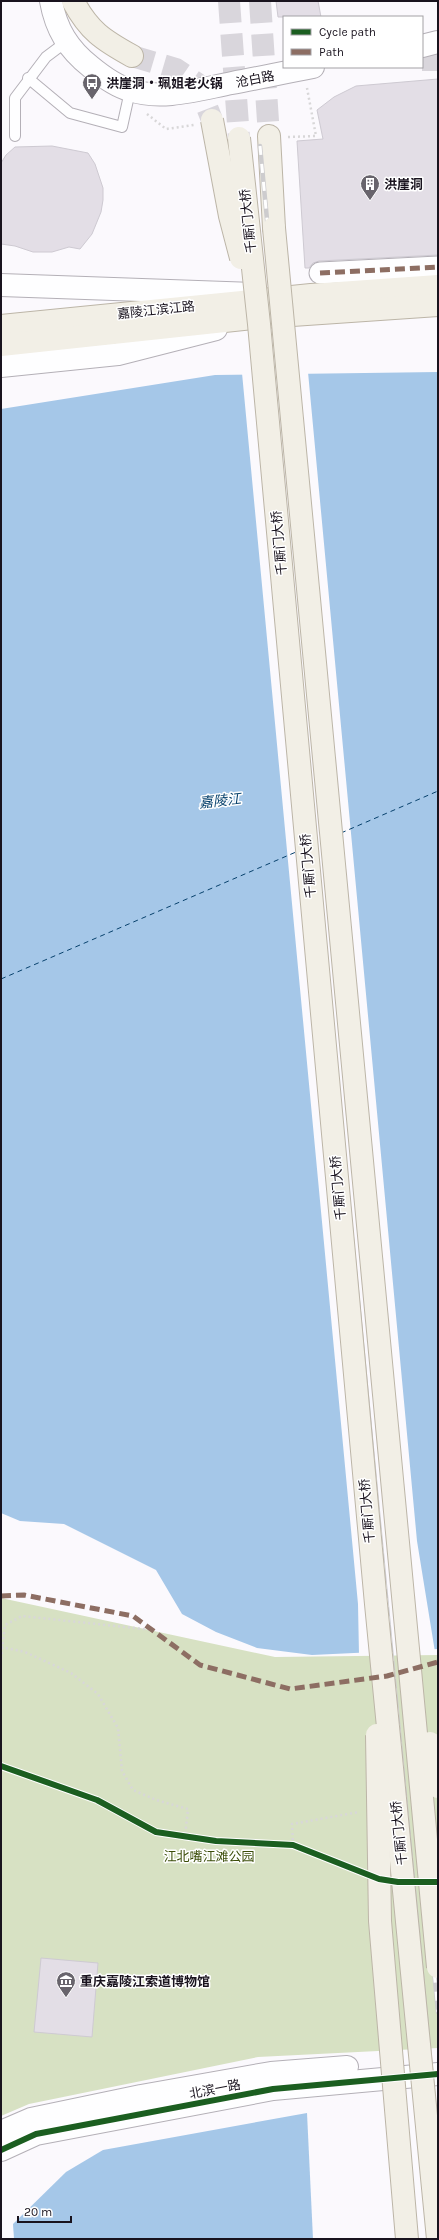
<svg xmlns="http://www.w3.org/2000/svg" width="439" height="2240" font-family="Karla,'Noto Sans SC',sans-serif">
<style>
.green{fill:#d7e1c3}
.water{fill:#a5c7e8}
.pier{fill:#fbf9fd}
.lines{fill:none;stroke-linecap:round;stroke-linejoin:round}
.ferry{stroke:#07416c;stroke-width:1;stroke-dasharray:5 4;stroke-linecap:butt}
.building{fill:#e3dee6;stroke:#cecad2}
.primary-tunnel{stroke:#d9d6dc;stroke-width:22;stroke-dasharray:22 11;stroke-linecap:butt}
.lane-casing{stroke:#b4b0b7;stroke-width:12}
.street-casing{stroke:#b4b0b7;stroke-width:23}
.secondary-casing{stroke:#b4b0b7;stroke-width:24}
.primary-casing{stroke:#bcb5a7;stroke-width:24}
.path{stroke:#d8d7d8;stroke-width:2.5;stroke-dasharray:2 3;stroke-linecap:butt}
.lane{stroke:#fefeff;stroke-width:10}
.street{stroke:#fefeff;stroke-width:21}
.secondary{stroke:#fefeff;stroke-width:22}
.primary{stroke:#f2efe6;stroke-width:22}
.rail-casing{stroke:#cdccce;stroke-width:4.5}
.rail{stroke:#fff;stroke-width:3;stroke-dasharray:9;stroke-linecap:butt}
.primary-bridge-casing{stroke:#bcb5a7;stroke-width:24;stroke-linecap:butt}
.primary-bridge{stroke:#f2efe6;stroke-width:22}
.quiet{stroke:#8d6e63;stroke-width:5;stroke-dasharray:10 5;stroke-linecap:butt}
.cycleway-casing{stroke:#fff;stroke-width:8}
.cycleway{stroke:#1b5e20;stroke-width:6}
.labels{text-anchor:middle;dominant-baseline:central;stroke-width:3;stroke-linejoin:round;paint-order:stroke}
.street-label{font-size:13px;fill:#19131e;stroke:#fff}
.poi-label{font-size:13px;font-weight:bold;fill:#19131e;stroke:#fff;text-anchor:start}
.park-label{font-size:13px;fill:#3b4d08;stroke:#fff}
.water-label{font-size:14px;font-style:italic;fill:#07416c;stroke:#fff}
</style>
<rect width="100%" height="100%" fill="#fbf9fd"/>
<polygon class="green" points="1,1598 275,1657 438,1655 438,2048 258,2057 29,2104 1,2116"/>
<g class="water">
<polygon points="438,372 438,1649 312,1655 257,1648 216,1632 182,1614 156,1570 64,1524 20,1521 1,1513 1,409 215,375"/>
<polygon points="307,2113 313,2239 14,2239 13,2224 66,2172 103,2150"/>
</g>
<polygon class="pier" points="308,372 417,1541 435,1652 359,1655 358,1604 242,373"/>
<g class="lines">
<g class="ferry">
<polyline points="341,833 438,791"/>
<polyline points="1,979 296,852"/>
</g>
</g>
<g class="building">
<polygon points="276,1 318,1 321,17 278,17"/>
<polygon points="438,79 438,255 319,261 313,263 309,268 305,268 297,141 323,139 317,110 334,97 356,86"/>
<polygon points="52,146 88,153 95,164 103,188 103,200 101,212 92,234 80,249 69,247 52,252 33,252 15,246 1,244 1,163 6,155 15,147"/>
<polygon points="41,1958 98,1963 92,2037 34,2032"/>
</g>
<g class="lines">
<g class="primary-tunnel">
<polyline points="229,1 239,138"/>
<polyline points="260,1 269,136"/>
<polyline points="132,56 176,69 198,84 212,120"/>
<polyline points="422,60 438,60"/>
</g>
<g class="lane-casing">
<g id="lane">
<polyline points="28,78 70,113 122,127 130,91"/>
<polyline points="15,136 15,98 46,57 66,42"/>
</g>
</g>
<g class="street-casing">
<polyline id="street" points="320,273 438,267"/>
</g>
<g class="secondary-casing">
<g id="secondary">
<path d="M 51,1 C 56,29 68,49 91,67 C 102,76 115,86 130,90 C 162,101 200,89 232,83 C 259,78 286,72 313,67"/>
<polyline points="422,46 438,42"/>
<polyline points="1,285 254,294"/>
<polyline points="1,366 118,354 216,329"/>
<polyline points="1,2132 31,2119 141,2096 271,2073 347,2067"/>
<polyline points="1,2150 36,2134 273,2089 438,2074"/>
</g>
</g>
<g class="primary-casing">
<g id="primary">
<path d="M 73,1 C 89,31 103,40 132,56"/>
<polyline points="269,136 274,228"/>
<polyline points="1,326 311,295 438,286"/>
<polyline points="1,345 263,317 438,305"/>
</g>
</g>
<g class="path">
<polyline points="147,114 166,129 194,125"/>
<polyline points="288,137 316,136 307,88"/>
<polyline points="1,1647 25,1652 71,1673 98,1694 118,1728 122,1771 133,1790 156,1800 188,1809 185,1836"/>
<polyline points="1,1659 5,1625 22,1616 153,1630"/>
<polyline points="293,1845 292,1824 359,1812"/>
</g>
<use href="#lane" class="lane"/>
<use href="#street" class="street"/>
<use href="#secondary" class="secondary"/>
<use href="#primary" class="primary"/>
<g class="rail-casing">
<g id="rail">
<polyline points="260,146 438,2012"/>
<polyline points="248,147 438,2143"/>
</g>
</g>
<use href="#rail" class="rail"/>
<g class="primary-bridge-casing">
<g id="primary-bridge">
<polyline points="212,120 230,216 241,258"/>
<polyline points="239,138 259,324 376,1604 438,2239"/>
<polyline points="274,228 438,1967"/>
<polyline points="377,1735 380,1921 407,2239"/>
<polyline points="430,1743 438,1787"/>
</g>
</g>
<use href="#primary-bridge" class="primary-bridge"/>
<g class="quiet">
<polyline points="320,273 438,267"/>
<polyline points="1,1596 24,1595 133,1616 200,1665 290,1689 387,1676 438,1662"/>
</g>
<g class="cycleway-casing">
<g id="cycleway">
<polyline points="1,1766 97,1800 156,1832 216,1841 293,1845 379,1879 398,1882 438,1882"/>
<polyline points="1,2150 36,2134 273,2089 438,2074"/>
</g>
</g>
<use href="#cycleway" class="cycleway"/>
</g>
<defs>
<g id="bus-pin" transform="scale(1)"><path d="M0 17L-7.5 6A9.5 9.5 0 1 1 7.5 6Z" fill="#68646c" stroke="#fff"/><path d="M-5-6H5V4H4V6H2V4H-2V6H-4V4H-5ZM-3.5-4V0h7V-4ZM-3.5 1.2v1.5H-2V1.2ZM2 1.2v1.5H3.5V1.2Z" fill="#fff"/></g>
<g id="building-pin" transform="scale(1)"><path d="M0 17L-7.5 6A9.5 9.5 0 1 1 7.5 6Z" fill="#68646c" stroke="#fff"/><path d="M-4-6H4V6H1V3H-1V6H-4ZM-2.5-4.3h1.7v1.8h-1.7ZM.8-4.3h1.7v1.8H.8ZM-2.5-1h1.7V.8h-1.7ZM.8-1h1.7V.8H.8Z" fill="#fff"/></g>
<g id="museum-pin" transform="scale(1)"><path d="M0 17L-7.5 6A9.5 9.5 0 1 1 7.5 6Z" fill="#68646c" stroke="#fff"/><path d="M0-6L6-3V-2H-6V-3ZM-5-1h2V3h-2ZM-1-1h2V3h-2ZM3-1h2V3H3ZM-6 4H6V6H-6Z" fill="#fff"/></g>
</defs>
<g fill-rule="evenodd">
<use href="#bus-pin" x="92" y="83"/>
<use href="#building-pin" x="370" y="184"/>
<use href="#museum-pin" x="66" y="1981"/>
</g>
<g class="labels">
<g class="street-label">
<text transform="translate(255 79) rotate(-11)">沧白路</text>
<text transform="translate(248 221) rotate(-96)">千厮门大桥</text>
<text transform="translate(156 310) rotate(-6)">嘉陵江滨江路</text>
<text transform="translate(279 543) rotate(-95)">千厮门大桥</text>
<text transform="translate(308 866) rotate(-95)">千厮门大桥</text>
<text transform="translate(338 1188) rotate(-95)">千厮门大桥</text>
<text transform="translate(367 1511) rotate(-95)">千厮门大桥</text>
<text transform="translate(399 1833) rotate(-96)">千厮门大桥</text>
<text transform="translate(215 2089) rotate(-11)">北滨一路</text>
</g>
<g class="poi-label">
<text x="106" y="83">洪崖洞‧珮姐老火锅</text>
<text x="384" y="184">洪崖洞</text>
<text x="80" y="1981">重庆嘉陵江索道博物馆</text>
</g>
<g class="park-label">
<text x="209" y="1856">江北嘴江滩公园</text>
</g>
<g class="water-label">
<text transform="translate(220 801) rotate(-6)">嘉陵江</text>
</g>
</g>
<rect width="439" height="2240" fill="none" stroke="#19131e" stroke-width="4"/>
<rect x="283" y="16" width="140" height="52" fill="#ffffff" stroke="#a3a1a5"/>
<rect x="291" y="29" width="20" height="6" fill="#1b5e20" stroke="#a3a1a5"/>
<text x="319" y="36" font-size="12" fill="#19131e">Cycle path</text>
<rect x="291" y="49" width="20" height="6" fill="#8d6e63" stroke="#a3a1a5"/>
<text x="319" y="56" font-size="12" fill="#19131e">Path</text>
<path d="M18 2216v6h53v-6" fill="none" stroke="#19131e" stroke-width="2"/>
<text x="24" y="2216" font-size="12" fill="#19131e" stroke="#ffffff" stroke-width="3" paint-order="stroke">20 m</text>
</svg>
